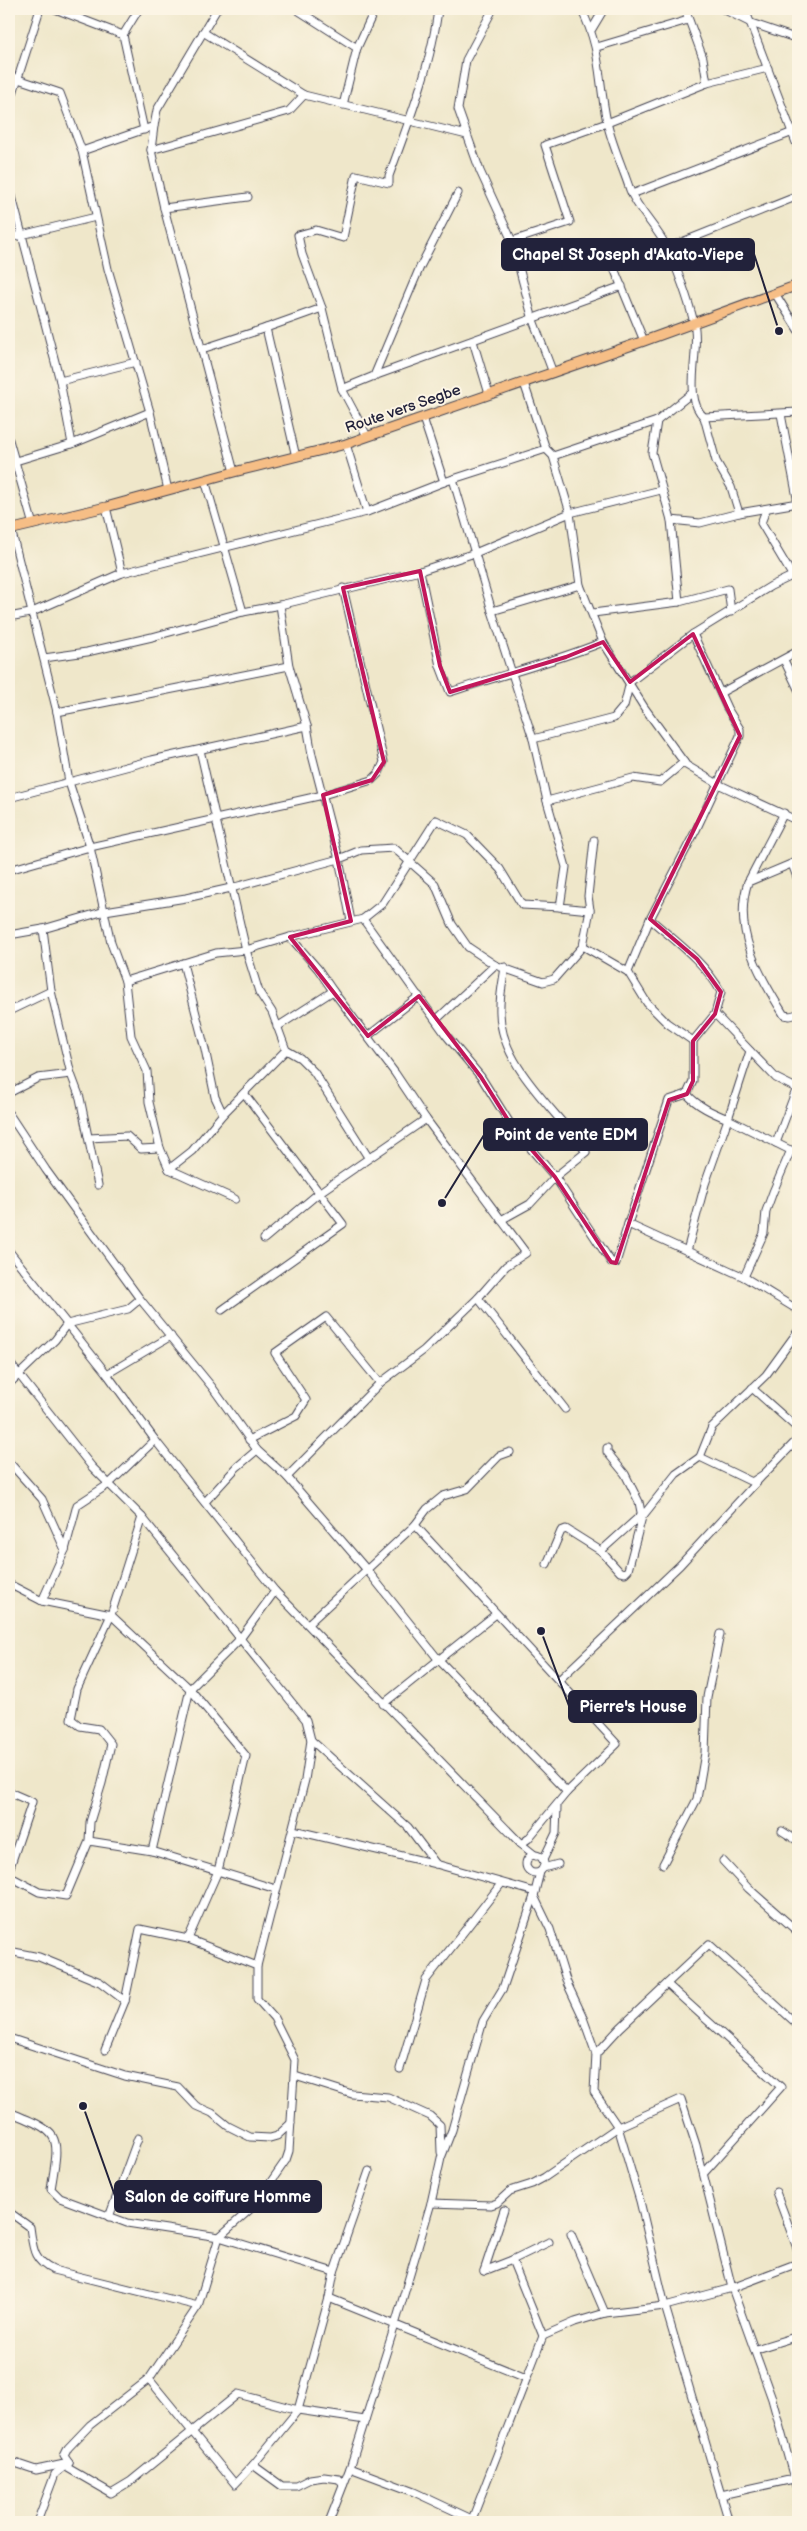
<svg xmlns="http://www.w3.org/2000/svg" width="807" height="2531" font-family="'Balsamiq Sans',sans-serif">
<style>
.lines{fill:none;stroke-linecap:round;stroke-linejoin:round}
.minor-casing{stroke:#414050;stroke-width:9}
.major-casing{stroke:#414050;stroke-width:11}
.minor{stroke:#fff;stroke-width:7}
.major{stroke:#f6be86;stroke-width:9}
.marked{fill:none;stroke:#c2185b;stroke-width:4;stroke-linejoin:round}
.labels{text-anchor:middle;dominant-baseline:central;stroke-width:4;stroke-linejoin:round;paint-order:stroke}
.street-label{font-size:15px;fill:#22223b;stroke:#fcf5e5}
.leader{fill:none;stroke:#22223b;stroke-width:2}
.callout-dot{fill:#22223b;stroke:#fcf5e5;stroke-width:2}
.callout{fill:#22223b;stroke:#22223b;stroke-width:2}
.callout-label{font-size:16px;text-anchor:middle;font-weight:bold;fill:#fff}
</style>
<rect width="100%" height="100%" fill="#fcf5e5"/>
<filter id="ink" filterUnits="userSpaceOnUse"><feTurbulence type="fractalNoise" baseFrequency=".02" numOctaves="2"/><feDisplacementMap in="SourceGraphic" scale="10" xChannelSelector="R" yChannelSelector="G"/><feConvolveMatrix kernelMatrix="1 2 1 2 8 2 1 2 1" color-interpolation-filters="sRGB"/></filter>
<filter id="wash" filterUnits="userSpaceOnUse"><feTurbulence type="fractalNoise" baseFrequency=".0096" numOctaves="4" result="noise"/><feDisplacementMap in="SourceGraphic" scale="20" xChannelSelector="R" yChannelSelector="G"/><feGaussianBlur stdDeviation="1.12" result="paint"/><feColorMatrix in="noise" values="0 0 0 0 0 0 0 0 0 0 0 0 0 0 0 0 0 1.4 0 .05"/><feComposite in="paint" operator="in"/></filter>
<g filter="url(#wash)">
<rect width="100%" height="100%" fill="#efe7ca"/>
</g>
<g filter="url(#ink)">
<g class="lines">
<g class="minor-casing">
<g id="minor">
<polyline points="55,9 123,35 144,130"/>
<polyline points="296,9 357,48"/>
<polyline points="493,9 466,60 458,109 480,171 512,241 533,320 553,373"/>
<path d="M 581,9 C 602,49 598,81 607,122 C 612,145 623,168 630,190 C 638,211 658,228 667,248 C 677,267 689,302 694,323 C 701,351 682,398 704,417 L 798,412"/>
<polyline points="685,9 703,58 707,83"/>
<polyline points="723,9 751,23 798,39"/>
<polyline points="745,9 798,148"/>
<polyline points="592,29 604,9"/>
<polyline points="203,32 304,95 467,135"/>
<polyline points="123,35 139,9"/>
<polyline points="597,47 688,20"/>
<polyline points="9,76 60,93 82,151 108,269 150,412 168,490"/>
<polyline points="343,105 357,48 375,9"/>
<polyline points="9,106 40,9"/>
<polyline points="154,126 151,150 289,111 304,95"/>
<polyline points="151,150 164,208 234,472"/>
<polyline points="82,151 154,126 157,110 217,9"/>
<polyline points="9,185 60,381 72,444"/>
<polyline points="632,194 793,132"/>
<polyline points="164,208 248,197"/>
<polyline points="9,238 96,217"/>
<polyline points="512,241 570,222 545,145 607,123 707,83 768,68"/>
<polyline points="667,248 798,196"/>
<polyline points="606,249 644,341"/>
<polyline points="776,295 798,330"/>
<polyline points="473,341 489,394"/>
<polyline points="202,349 266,328"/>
<polyline points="374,376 622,286"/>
<polyline points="60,381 136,362"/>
<polyline points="524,383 546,449 553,456 570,513 580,585 603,642 644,707 686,765 718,784 798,821"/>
<polyline points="342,389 374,376 420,267 458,193"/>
<polyline points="781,414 798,503"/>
<polyline points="423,418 444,482"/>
<polyline points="657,421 652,453 671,520 679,602"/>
<path d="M 367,436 L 342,389 L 322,308 L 302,254 L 298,235 L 316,230 L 343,238 L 356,175 L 389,183 L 389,176 C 408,124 432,63 438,9"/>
<polyline points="9,440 33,525"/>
<polyline points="346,444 367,512"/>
<polyline points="553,456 657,421 692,393"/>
<polyline points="296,457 266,328 322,308"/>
<polyline points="9,463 72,444 150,412"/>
<polyline points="453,479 492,611 533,739 547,801 633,778 660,782 684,762"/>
<polyline points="205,480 243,612"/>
<polyline points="106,507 122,573"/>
<polyline points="766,510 761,523 798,585"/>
<polyline points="739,513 798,503"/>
<polyline points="671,520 700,523 739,513 731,487 716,461 704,417"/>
<polyline points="11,529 57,712 69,782 90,847 111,943 125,981 131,1036 147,1071 149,1102 160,1148 169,1169 235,1199"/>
<path d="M 420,571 L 440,666 L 450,692 C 501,675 554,662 603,642"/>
<polyline points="280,605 289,666 307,726 312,755 339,859 351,921"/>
<polyline points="492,611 580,585"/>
<polyline points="593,613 679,602 728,589 731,612"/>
<polyline points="9,617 30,613 122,573 367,512 444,482 546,449"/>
<polyline points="44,658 87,652 152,637 243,612 280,605 420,571 475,553 570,513 661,490"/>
<polyline points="784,660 798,689"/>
<polyline points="722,692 798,651"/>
<polyline points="57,712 289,666"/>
<polyline points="533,739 614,718 624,706 630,682 693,634 771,586 798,573"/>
<polyline points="200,750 246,950 259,992 272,1012 286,1050 300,1058 314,1072 368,1157"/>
<polyline points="9,798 152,760 307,726"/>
<polyline points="547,801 566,867 560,907 590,910"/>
<path d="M 798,861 L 748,882 C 732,930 759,975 784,1015 L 790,1016 L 798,1014"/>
<polyline points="792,864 798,880"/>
<polyline points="9,870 90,847 323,795 372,780 379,773 384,762 343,588"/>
<polyline points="748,882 784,813"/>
<polyline points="363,919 446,1035 481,1077 513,1128 555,1177 611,1262 616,1263 628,1224 744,1277 798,1310"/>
<polyline points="43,929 51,991 71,1074 80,1098 98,1185"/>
<polyline points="9,935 43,929 105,911 186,898 231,888 339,859 361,850 394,848 435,884 452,924 468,947 495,965 543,982 554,979 583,946 590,910 588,896 594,840"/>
<polyline points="583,946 628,972 647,1003 667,1023 693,1041"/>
<polyline points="183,963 205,1049 215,1097 223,1114"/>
<polyline points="628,972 650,919"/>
<polyline points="125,981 216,953 246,950 290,937 363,919 383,903 436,820 467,835 500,869 522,905 560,907"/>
<polyline points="9,1011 51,991"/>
<polyline points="715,1014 776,1078 796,1088"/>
<polyline points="436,1020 495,965"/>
<polyline points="277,1027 333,991 318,969 290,937"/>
<polyline points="368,1036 419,996"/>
<polyline points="750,1051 728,1119 798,1154"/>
<polyline points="9,1093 38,1078 71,1074"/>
<polyline points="9,1114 46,1170 140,1299 212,1387 257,1450"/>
<polyline points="89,1138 127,1136 141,1149 160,1148"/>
<polyline points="776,1143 798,1085"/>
<polyline points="169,1169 192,1151 223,1114 286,1050"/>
<path d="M 501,1220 L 530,1204 L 555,1177 L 586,1152 C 558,1111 501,1067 500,1013 C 499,998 503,982 505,967"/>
<polyline points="628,1224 669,1100 687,1094"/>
<polyline points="264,1239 320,1192 426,1119"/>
<polyline points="9,1251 107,1374 155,1440 275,1591 521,1844 536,1856"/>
<path d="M 687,1251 L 705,1184 L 728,1119 C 713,1113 697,1106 687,1094 L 693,1081 L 693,1041 L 715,1014 L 721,992 C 705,962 675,941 650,919 L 696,830 L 740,736 L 740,729 L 727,708 L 693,634"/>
<polyline points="744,1277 764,1233 766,1211 773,1192 791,1150"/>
<polyline points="478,1298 565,1409"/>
<polyline points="222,1310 343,1224 244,1093"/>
<polyline points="9,1362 92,1467 142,1517 306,1720 311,1740 408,1827 436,1864"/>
<polyline points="107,1374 171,1336"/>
<polyline points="9,1384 55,1340 67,1324 128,1309 140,1299"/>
<polyline points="752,1388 798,1429"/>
<polyline points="249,1440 296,1416 306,1400 275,1353 326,1317 380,1383"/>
<polyline points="607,1448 607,1452 625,1474 639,1502 642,1517"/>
<polyline points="700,1457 752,1482 764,1474 798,1439"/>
<polyline points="9,1462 42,1499 65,1550"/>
<polyline points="287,1477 380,1383 424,1350 478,1298 506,1266 526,1253 426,1119 395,1073 333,991"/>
<polyline points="205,1502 237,1467 257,1450 287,1477 367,1570 438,1659 567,1792"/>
<polyline points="415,1525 617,1744 567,1792 528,1839 521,1844"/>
<polyline points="601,1551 641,1515"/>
<polyline points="547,1564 561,1531 566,1529 601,1551 620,1572 625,1573 628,1570 642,1517 676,1474 700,1457 712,1427 766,1375 798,1331"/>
<polyline points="9,1584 42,1601 111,1615 190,1689 246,1756 218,1871 188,1939"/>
<polyline points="42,1601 65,1550 77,1505 109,1484 155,1440"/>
<polyline points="308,1624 415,1525 427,1509 443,1496 467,1489 499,1456 510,1452"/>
<polyline points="559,1680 680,1565 764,1474"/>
<polyline points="383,1704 496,1614"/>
<polyline points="9,1792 32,1802 9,1870"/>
<polyline points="293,1830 436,1864 535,1892"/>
<polyline points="782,1831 798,1841"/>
<polyline points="89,1841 152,1851 190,1689 240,1639 275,1591"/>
<polyline points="152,1851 276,1889"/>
<circle cx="535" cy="1864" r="9"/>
<polyline points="543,1860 556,1833 557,1807"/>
<polyline points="723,1861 748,1888 798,1932"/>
<polyline points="663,1864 697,1799 705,1753 707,1697 720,1634"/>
<polyline points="543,1868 558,1864"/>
<polyline points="9,1876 39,1892 66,1896 89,1841 90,1822 102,1783 111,1744 99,1729 80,1726 71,1719 77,1689 111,1615 142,1517"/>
<polyline points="534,1896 550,1929 567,1983 582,2015 596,2054 594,2092 618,2127 640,2201 665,2306 729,2522"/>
<polyline points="9,1951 39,1957 100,1982 125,2001"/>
<polyline points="257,1966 305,1780 311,1740"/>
<polyline points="667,1984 781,2087 704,2173"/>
<polyline points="9,2038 125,2076 178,2087 196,2106 212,2113 228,2126 250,2137 270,2138 277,2136 291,2123"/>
<polyline points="596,2054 620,2028 709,1944 798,2025"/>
<polyline points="400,2069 426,1980 501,1884"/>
<polyline points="295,2076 352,2094 388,2097 430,2116 440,2125 441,2152"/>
<path d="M 9,2112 C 62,2133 60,2134 51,2189 L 60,2198 L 127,2223 L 219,2237 L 334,2272"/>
<polyline points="776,2192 798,2251"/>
<polyline points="431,2203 491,2205 497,2203 510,2191 532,2184 545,2177 618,2127 681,2099 696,2145 732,2288 772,2399 798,2493"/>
<path d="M 9,2212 L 30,2227 C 33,2247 32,2260 53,2270 L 198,2306"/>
<polyline points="109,2217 138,2138"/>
<polyline points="571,2234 605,2313"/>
<polyline points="512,2260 543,2336"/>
<polyline points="484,2271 512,2260 549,2242"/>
<polyline points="484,2271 504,2210"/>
<polyline points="329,2298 526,2378"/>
<polyline points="756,2349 798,2336"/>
<polyline points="149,2379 235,2484 253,2465 298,2410 329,2298 334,2272 369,2171"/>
<polyline points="9,2461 36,2470 69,2463 66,2467 111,2493 131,2481 238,2394 298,2410 365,2420"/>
<polyline points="253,2465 282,2486 296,2486 310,2479 324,2477 339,2479 343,2485"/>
<polyline points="350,2468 414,2492 478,2522"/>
<polyline points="721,2495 798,2478"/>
<polyline points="37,2522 55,2474 69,2463 64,2456 68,2448 90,2425 149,2379 198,2306 219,2237 254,2206 286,2160 289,2151 295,2060 274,2018 257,1999 257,1966 188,1939 140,1929 125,2001 105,2050"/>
<polyline points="329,2522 350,2468 395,2325 431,2203 441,2158 452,2130 483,2021 503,1988 534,1896 540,1872"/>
<polyline points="471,2522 543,2336 575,2322 605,2313 665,2306 732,2288 798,2263"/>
</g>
</g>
<g class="major-casing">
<polyline id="major" points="9,530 106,507 234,472 346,444 644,341 798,285"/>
</g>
<use href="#minor" class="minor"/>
<use href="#major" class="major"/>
</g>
</g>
<path class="marked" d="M 420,571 L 440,666 L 450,692 L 566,657 L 603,642 L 630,682 L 693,634 L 740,736 L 650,919 L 697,959 L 721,992 L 715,1014 L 693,1041 L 693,1081 L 687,1094 L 669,1100 L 616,1263 L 611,1262 L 555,1177 L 513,1128 L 481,1077 L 419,996 L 368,1036 L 290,937 L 351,921 L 323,795 L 372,780 L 384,762 L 343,588 Z"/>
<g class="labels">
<g class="street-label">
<text transform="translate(403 409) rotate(-19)">Route vers Segbe</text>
</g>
</g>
<path class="leader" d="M779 331L754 254M442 1203L484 1135M541 1631L569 1706M83 2106L115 2196"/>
<g class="callout-dot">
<circle cx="779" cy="331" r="5"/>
<circle cx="442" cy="1203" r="5"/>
<circle cx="541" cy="1631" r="5"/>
<circle cx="83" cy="2106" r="5"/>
</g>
<g class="callout">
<rect x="502" y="239" width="252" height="31" rx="5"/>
<rect x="484" y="1119" width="163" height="31" rx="5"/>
<rect x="569" y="1691" width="127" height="31" rx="5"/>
<rect x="115" y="2181" width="206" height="31" rx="5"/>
</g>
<g class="callout-label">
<text x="628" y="260">Chapel St Joseph d'Akato-Viepe</text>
<text x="566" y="1140">Point de vente EDM</text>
<text x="633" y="1712">Pierre's House</text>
<text x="218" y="2202">Salon de coiffure Homme</text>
</g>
<rect width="807" height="2531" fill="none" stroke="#fcf5e5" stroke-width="30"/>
</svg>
